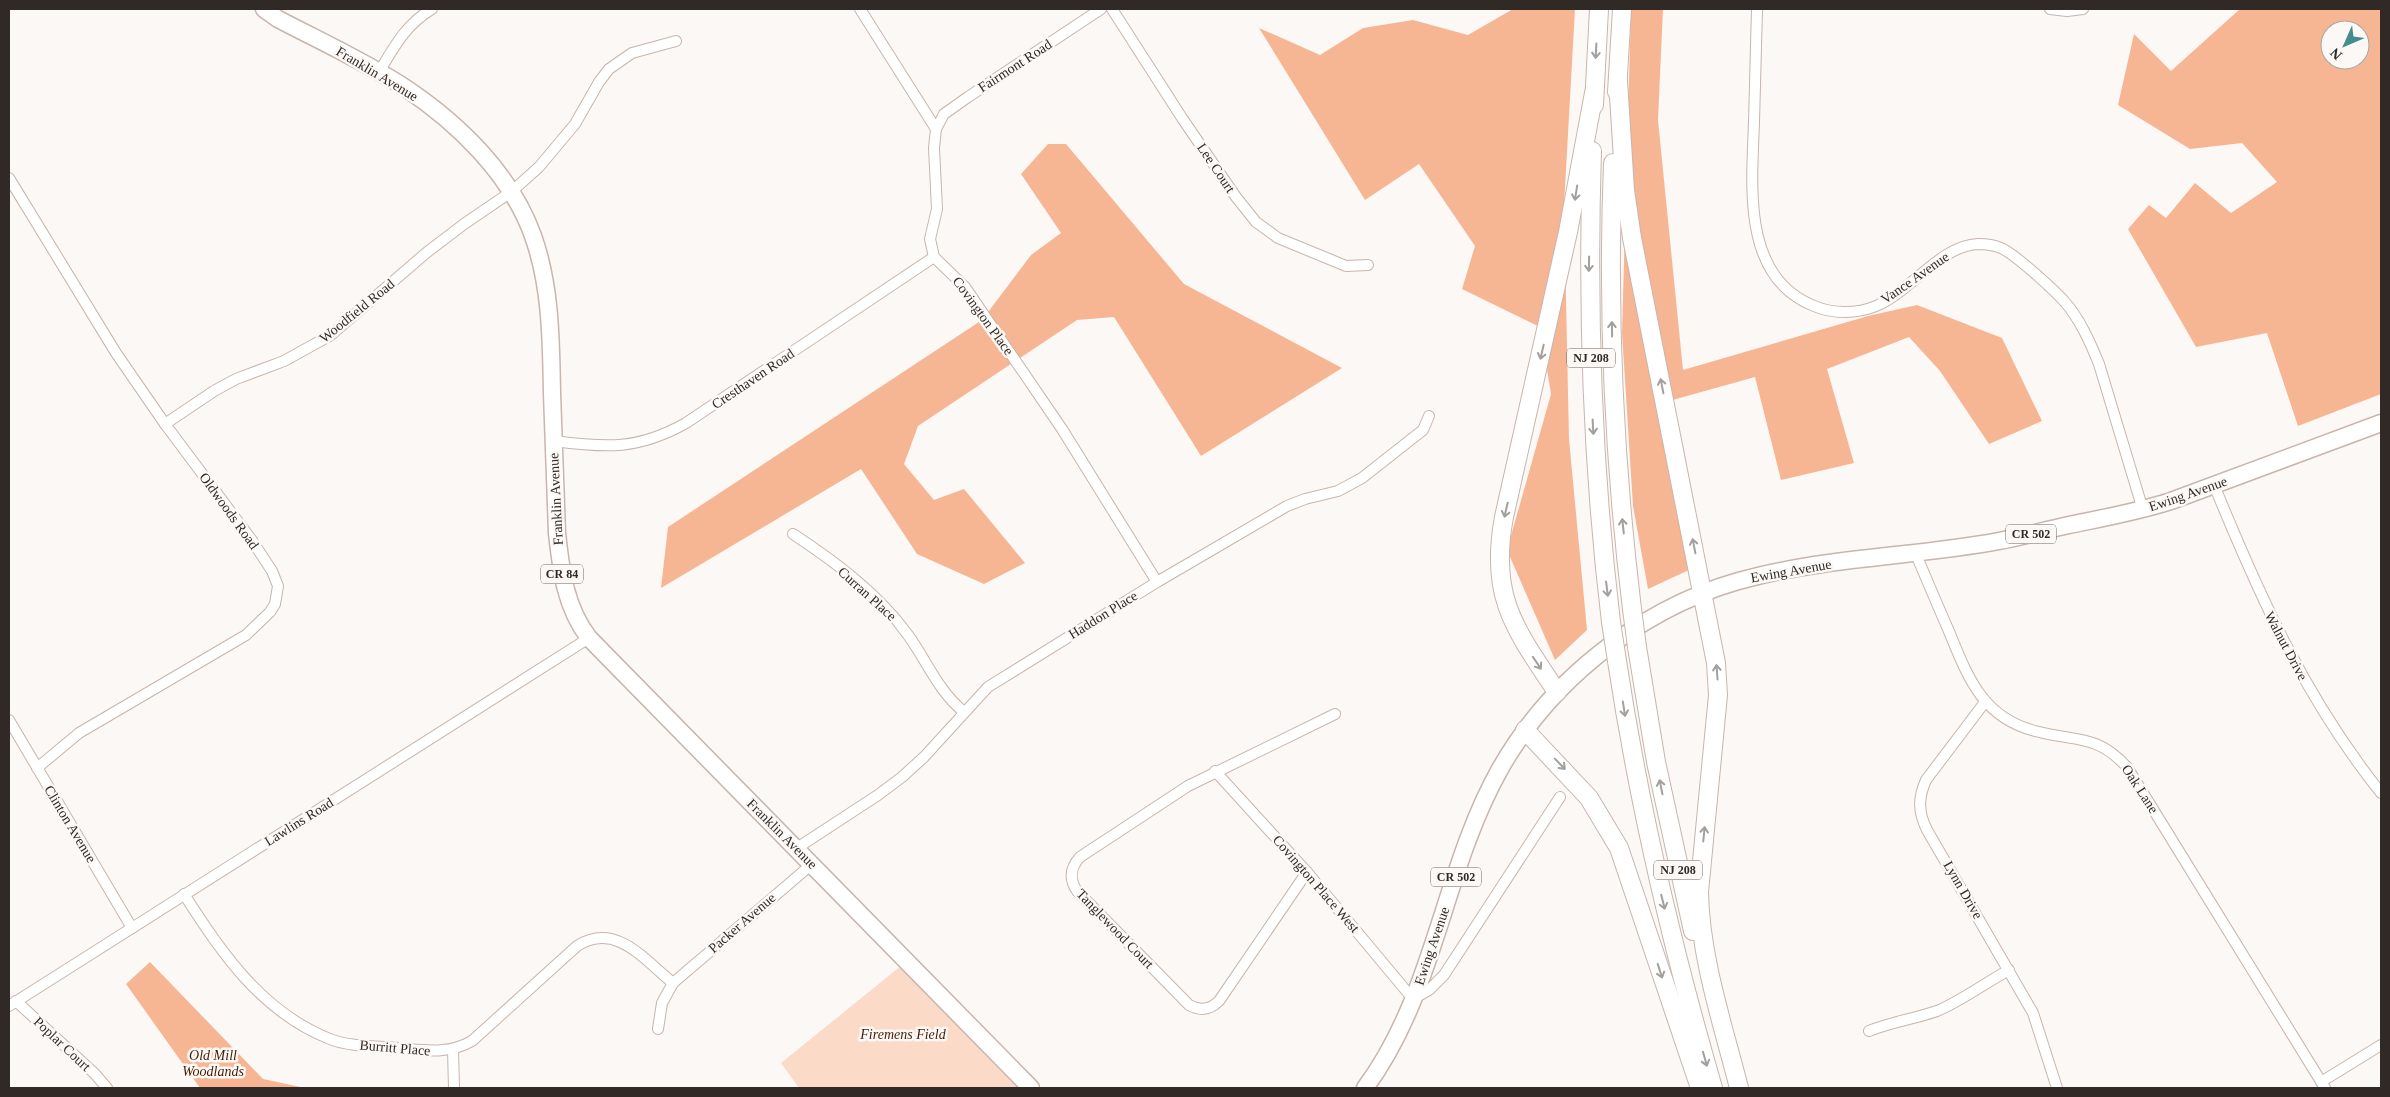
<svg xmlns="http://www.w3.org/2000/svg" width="2390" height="1097" font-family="'Times New Roman',serif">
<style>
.green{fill:#fbdac8}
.forest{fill:#f7b693;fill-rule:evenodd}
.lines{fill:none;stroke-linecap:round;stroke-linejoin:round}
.minor-casing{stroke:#c8b5ac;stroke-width:12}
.primary-casing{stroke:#c8b5ac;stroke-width:19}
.trunk-casing{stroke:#c8b5ac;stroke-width:20}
.minor{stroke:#fff;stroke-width:10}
.primary{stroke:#fff;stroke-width:16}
.trunk{stroke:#fff;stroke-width:18}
.trunk-bridge-casing{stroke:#c8b5ac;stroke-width:20;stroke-linecap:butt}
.trunk-bridge{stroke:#fff;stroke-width:18}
.oneway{stroke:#a29f9d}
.labels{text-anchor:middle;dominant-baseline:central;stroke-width:5;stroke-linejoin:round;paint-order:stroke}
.shield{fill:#fcf8f6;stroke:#6d6764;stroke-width:1}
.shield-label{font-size:12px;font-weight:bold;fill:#302925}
.street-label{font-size:14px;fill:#302925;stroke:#fcf8f6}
.park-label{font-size:14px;font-style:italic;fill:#451d03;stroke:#fcf8f6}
</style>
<rect width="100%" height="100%" fill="#fcf8f6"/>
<polygon class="green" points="907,961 1031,1088 799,1088 781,1063"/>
<g class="forest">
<polygon points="1513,9 1575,9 1564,205 1569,439 1587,630 1555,660 1507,550 1551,394 1540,327 1462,289 1475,246 1419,164 1365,200 1259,28 1320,55 1363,28 1413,20 1468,35"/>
<polygon points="1631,9 1663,9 1658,120 1683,370 1868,316 1917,305 2002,338 2042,421 1989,444 1940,371 1909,337 1827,369 1854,463 1781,480 1755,377 1662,403 1689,570 1648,589 1633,506 1622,333"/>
<path d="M 2240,9 L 2381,9 L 2381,394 L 2298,426 L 2267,333 L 2196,347 L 2128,229 L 2149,205 L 2166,218 L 2195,183 L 2231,213 L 2277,182 L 2242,143 L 2190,149 L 2118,105 L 2134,34 L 2171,71 ZM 2330,30 L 2360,30 L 2360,60 L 2330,60 Z"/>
<polygon points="1048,144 1066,144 1184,284 1342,368 1201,456 1114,317 1077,320 918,426 904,464 934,500 964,489 1025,563 984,584 917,554 861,469 661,588 668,527 982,320 1031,255 1061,233 1021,174"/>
<polygon points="150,962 263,1079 305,1088 200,1088 126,984"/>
</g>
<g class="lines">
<g class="minor-casing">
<g id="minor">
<polyline points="860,9 936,129 934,148 937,209 930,239 934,257 965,287 1062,429 1157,582"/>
<polyline points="1112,9 1182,118 1236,197 1256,222 1278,238 1346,266 1368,265"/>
<path d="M 1757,9 C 1756,47 1755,84 1754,122 C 1752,185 1741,277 1814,306 C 1833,314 1857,314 1876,306 C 1910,292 1941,245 1978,244 C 1986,244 1994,245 2001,248 C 2015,254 2053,289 2064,301 C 2080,319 2090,342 2099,364 L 2143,510"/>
<polyline points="2050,9 2067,11 2083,9"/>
<path d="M 379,72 C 394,47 406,24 432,9"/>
<polyline points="936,129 944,114 968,97 1101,9"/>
<polyline points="9,178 116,353 165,424 251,539 272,571 278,586 275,604 270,612 246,635 79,733 37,768"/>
<polyline points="165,424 214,391 236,379 284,361 331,335 426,253 464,224 511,192 539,167 575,124 599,82 609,69 632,53 676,41"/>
<path d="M 554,441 C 607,448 638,450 686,423 L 934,257"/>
<path d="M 2214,485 C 2260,597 2305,698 2381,793"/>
<path d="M 793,534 C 834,561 879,594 908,635 C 927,661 938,691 964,712"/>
<path d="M 1915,552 C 1926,578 1937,604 1948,629 C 1967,675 1981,717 2035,731 C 2075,742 2096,733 2127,767 L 2325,1088"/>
<path d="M 1985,702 L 1926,780 C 1918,798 1918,812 1927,830 L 2033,1013 L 2057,1088"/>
<polyline points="9,720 132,928"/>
<polyline points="1215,771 1307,872 1413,999 1429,990 1444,975 1560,797"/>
<polyline points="797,848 878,795 902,777 924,757 988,687 1157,582 1287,506 1305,499 1338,491 1362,478 1423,430 1429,416"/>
<path d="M 1307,872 L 1219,1001 C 1210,1010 1200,1011 1189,1005 L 1077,891 C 1069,879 1070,868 1080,857 L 1188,786 L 1335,714"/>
<path d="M 184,894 C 221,953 263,1013 330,1039 C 350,1047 376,1046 398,1048 C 424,1050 447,1055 472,1041 L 577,946 C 616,921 644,960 673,983"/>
<polyline points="16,1001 95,1074 107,1088"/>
<polyline points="9,1006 589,638"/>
<polyline points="658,1029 662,1003 673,983 812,864"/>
<path d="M 1869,1031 C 1891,1022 1914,1019 1937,1011 C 1961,1001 1985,983 2009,970"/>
<polyline points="453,1050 454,1088"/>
<polyline points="2321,1082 2381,1045"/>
</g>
</g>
<g class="primary-casing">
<g id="primary">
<path d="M 264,9 L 278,19 C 320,41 364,61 404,87 C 458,123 511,174 533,236 C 551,286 551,341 552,393 C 554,440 555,486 557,533 C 561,570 565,607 589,638 L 1031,1088"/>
<path d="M 1365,1088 C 1435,994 1443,870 1500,769 C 1554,674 1652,600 1758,576 C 1837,557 1919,556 1999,541 C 2022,537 2045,530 2069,525 C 2103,518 2137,512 2171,501 L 2381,423"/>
</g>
</g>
<g class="trunk-casing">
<g id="trunk">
<path d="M 1618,81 L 1625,190 L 1632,238 L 1716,663 L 1718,695 L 1699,892 C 1700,957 1723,1025 1739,1088"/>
<polyline points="1617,92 1622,9"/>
<polyline points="1594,105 1599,9"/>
<path d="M 1592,151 C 1587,308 1592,465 1611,622"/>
<path d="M 1613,163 C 1607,312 1614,461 1632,609"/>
<polyline points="1637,647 1656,762 1693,931"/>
<path d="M 1617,661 C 1639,806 1672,947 1713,1088"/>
<path d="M 1557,692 C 1515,629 1489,597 1504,517 L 1568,232 L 1594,93"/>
<polyline points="1525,730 1589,798 1619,848 1700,1088"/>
</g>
</g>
<use href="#minor" class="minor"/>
<use href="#primary" class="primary"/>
<use href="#trunk" class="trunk"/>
<g class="trunk-bridge-casing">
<g id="trunk-bridge">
<polyline points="1632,609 1637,647"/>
<polyline points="1611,622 1617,661"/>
</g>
</g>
<use href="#trunk-bridge" class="trunk-bridge"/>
</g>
<defs><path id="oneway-shaft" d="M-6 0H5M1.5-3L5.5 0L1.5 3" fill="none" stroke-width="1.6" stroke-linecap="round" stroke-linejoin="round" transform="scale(1.25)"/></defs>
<g class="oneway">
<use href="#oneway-shaft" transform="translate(1596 51) rotate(93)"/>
<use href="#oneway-shaft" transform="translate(1576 193) rotate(99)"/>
<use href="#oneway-shaft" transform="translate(1589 264) rotate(91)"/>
<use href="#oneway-shaft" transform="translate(1612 329) rotate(-91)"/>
<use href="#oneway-shaft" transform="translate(1542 352) rotate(103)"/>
<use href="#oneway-shaft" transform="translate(1662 386) rotate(-101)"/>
<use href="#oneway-shaft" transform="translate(1593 427) rotate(87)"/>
<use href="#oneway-shaft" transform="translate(1506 510) rotate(103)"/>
<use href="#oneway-shaft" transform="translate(1623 526) rotate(-96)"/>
<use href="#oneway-shaft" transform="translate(1694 546) rotate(-101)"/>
<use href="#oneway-shaft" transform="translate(1607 589) rotate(83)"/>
<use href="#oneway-shaft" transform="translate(1537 663) rotate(56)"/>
<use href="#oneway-shaft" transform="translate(1717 672) rotate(-94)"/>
<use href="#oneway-shaft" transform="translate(1624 709) rotate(81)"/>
<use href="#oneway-shaft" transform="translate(1560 764) rotate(46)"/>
<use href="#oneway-shaft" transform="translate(1661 787) rotate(-101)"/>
<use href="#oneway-shaft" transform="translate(1704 834) rotate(-84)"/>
<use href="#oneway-shaft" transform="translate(1663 902) rotate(76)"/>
<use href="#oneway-shaft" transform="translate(1660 971) rotate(72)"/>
<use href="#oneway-shaft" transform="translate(1705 1059) rotate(74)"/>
</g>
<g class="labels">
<g class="shield">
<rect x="1567" y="348.5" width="48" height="19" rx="4"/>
<rect x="2006" y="524.5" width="50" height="19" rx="4"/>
<rect x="541" y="564.5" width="42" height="19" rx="4"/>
<rect x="1654" y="860.5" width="48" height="19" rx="4"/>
<rect x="1431" y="867.5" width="50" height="19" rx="4"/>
</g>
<g class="shield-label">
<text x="1591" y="358">NJ 208</text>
<text x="2031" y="534">CR 502</text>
<text x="562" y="574">CR 84</text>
<text x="1678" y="870">NJ 208</text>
<text x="1456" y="877">CR 502</text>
</g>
<g class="street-label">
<text transform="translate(1015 66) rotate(-33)">Fairmont Road</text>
<text transform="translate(377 74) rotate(31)">Franklin Avenue</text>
<text transform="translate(1216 168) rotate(56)">Lee Court</text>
<text transform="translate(1915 278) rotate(-35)">Vance Avenue</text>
<text transform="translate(357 311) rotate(-39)">Woodfield Road</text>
<text transform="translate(983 316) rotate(54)">Covington Place</text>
<text transform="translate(753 379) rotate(-34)">Cresthaven Road</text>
<text transform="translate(2188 494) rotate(-19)">Ewing Avenue</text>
<text transform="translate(556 499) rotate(-93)">Franklin Avenue</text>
<text transform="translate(229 511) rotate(54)">Oldwoods Road</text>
<text transform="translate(1791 571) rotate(-10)">Ewing Avenue</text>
<text transform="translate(867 594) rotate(42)">Curran Place</text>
<text transform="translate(1103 615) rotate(-32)">Haddon Place</text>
<text transform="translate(2286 646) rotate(62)">Walnut Drive</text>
<text transform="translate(2140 789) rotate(57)">Oak Lane</text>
<text transform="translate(299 822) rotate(-32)">Lawlins Road</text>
<text transform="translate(70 824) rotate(59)">Clinton Avenue</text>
<text transform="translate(782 834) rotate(45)">Franklin Avenue</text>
<text transform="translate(1316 884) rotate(49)">Covington Place West</text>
<text transform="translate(1963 890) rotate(60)">Lynn Drive</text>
<text transform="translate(742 923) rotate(-41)">Packer Avenue</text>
<text transform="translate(1115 929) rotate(46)">Tanglewood Court</text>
<text transform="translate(1432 946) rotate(-71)">Ewing Avenue</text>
<text transform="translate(62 1044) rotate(43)">Poplar Court</text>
<text transform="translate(395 1048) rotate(5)">Burritt Place</text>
</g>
<g class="park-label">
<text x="903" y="1034">Firemens Field</text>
<text x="213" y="1055">Old Mill<tspan x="213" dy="16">Woodlands</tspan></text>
</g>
</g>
<rect width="2390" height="1097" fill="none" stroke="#302925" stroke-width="20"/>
<g transform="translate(2345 45) rotate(225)"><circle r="24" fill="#fcf8f6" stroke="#aaa5a2"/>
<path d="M0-4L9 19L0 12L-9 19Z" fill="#448c8e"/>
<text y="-8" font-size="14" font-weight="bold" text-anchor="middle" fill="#302925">N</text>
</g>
</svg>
